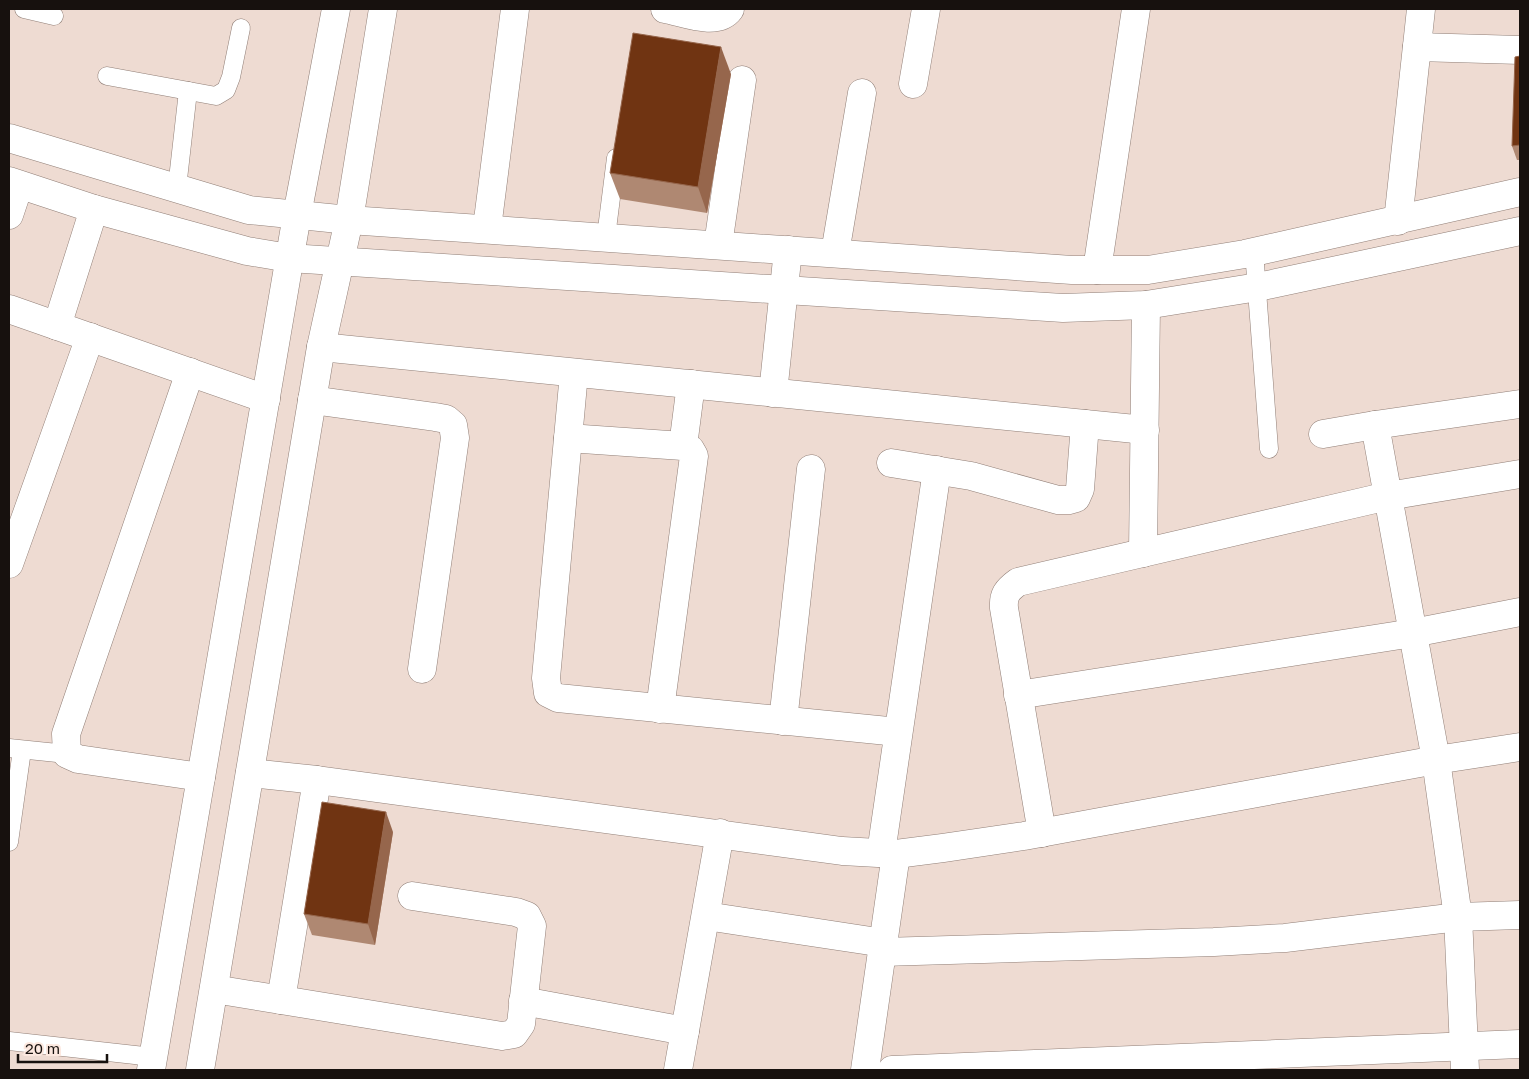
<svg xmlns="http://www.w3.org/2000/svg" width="1529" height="1079" font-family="'Golos Text',sans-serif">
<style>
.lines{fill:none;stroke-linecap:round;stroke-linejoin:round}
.lane-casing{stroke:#917f77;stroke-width:19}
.street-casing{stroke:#917f77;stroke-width:29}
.secondary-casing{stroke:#917f77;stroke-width:29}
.lane{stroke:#fff;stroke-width:18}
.street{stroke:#fff;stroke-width:28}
.secondary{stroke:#fff;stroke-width:28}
.wall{fill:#af8872}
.shaded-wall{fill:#96664c}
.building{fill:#703412;stroke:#96664c}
</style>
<rect width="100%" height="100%" fill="#eedbd2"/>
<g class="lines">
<g class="lane-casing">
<g id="lane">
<polyline points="24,9 54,16"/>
<polyline points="107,76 216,96 226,90 231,77 241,28"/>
<polyline points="177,188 188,91"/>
<polyline points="606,237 616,158"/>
<polyline points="1254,251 1269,449"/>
<polyline points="9,748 67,754"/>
<polyline points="9,842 22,750"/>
<polyline points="9,1041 153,1057"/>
</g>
</g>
<g class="street-casing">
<g id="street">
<path d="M 665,9 C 683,12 717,27 730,9"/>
<polyline points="1417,47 1520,50"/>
<polyline points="913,84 926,9"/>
<polyline points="9,215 19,185"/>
<polyline points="1398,221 1421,9"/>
<polyline points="487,228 515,9"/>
<polyline points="718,245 742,80"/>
<polyline points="835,253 862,93"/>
<polyline points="1097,270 1136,9"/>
<polyline points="9,309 266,399"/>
<polyline points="57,326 94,209"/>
<polyline points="321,347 1145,430"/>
<polyline points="190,372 66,734 67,754 78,759 201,777"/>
<polyline points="574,373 546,678 548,693 558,698 898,732"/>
<polyline points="773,393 788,250"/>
<polyline points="312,400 435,417 446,419 453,425 455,438 422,669"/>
<polyline points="1375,425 1436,760 1458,917 1465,1070"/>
<polyline points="1323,434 1375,425 1520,404"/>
<polyline points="568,438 683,446 690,449 694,456 660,709"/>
<polyline points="683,446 691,384"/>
<polyline points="891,463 971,476 1058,500 1069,500 1076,498 1080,489 1085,424"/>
<polyline points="1143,553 1146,305"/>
<polyline points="9,564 90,337"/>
<polyline points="1018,695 1413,633 1520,612"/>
<polyline points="783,721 811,469"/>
<polyline points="250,773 317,780 842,851 896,854 943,848 1024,836 1436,760 1520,747"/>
<path d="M 1042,833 L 1004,608 C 1003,595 1007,590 1018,582 L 1388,496 L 1520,474"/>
<polyline points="881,853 937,470"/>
<polyline points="706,916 884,943"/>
<polyline points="882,952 1214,942 1285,938 1458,917 1520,915"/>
<polyline points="214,989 502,1036 514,1034 521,1024 532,926 527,916 516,912 412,896"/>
<polyline points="281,1000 317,780"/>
<polyline points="523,1001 685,1031"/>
<polyline points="678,1070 720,833"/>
<polyline points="865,1070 896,854"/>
<polyline points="892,1070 1520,1044"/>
</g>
</g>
<g class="secondary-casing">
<g id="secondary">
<polyline points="9,138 249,210 349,220 1072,270 1148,270 1245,254 1520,192"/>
<polyline points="9,181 94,209 247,251 289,258 1063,308 1146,305 1258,287 1520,231"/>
<polyline points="151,1070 297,215 336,9"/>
<polyline points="200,1070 321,347 349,220 383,9"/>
</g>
</g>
<use href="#lane" class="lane"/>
<use href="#street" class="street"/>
<use href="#secondary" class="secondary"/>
</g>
<g class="wall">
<polygon points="1520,56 1520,160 1517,160 1512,146"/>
<polygon points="731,74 707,213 620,199 610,173"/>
<polygon points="393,832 375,945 312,935 304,914"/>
</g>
<g class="shaded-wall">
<polygon points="721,47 731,74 707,213 698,187"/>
<polygon points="386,812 393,832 375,945 368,924"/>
</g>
<g class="building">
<polygon points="633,33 721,47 698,187 610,173"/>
<polygon points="1520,56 1520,145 1512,146 1515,57"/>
<polygon points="322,802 386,812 368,924 304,914"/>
</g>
<rect width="1529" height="1079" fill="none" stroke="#17110e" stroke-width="20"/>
<path d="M18 1054v8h89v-8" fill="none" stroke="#17110e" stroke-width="2.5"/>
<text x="25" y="1054" font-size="15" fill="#17110e" stroke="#fce8df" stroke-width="4" paint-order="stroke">20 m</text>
</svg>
